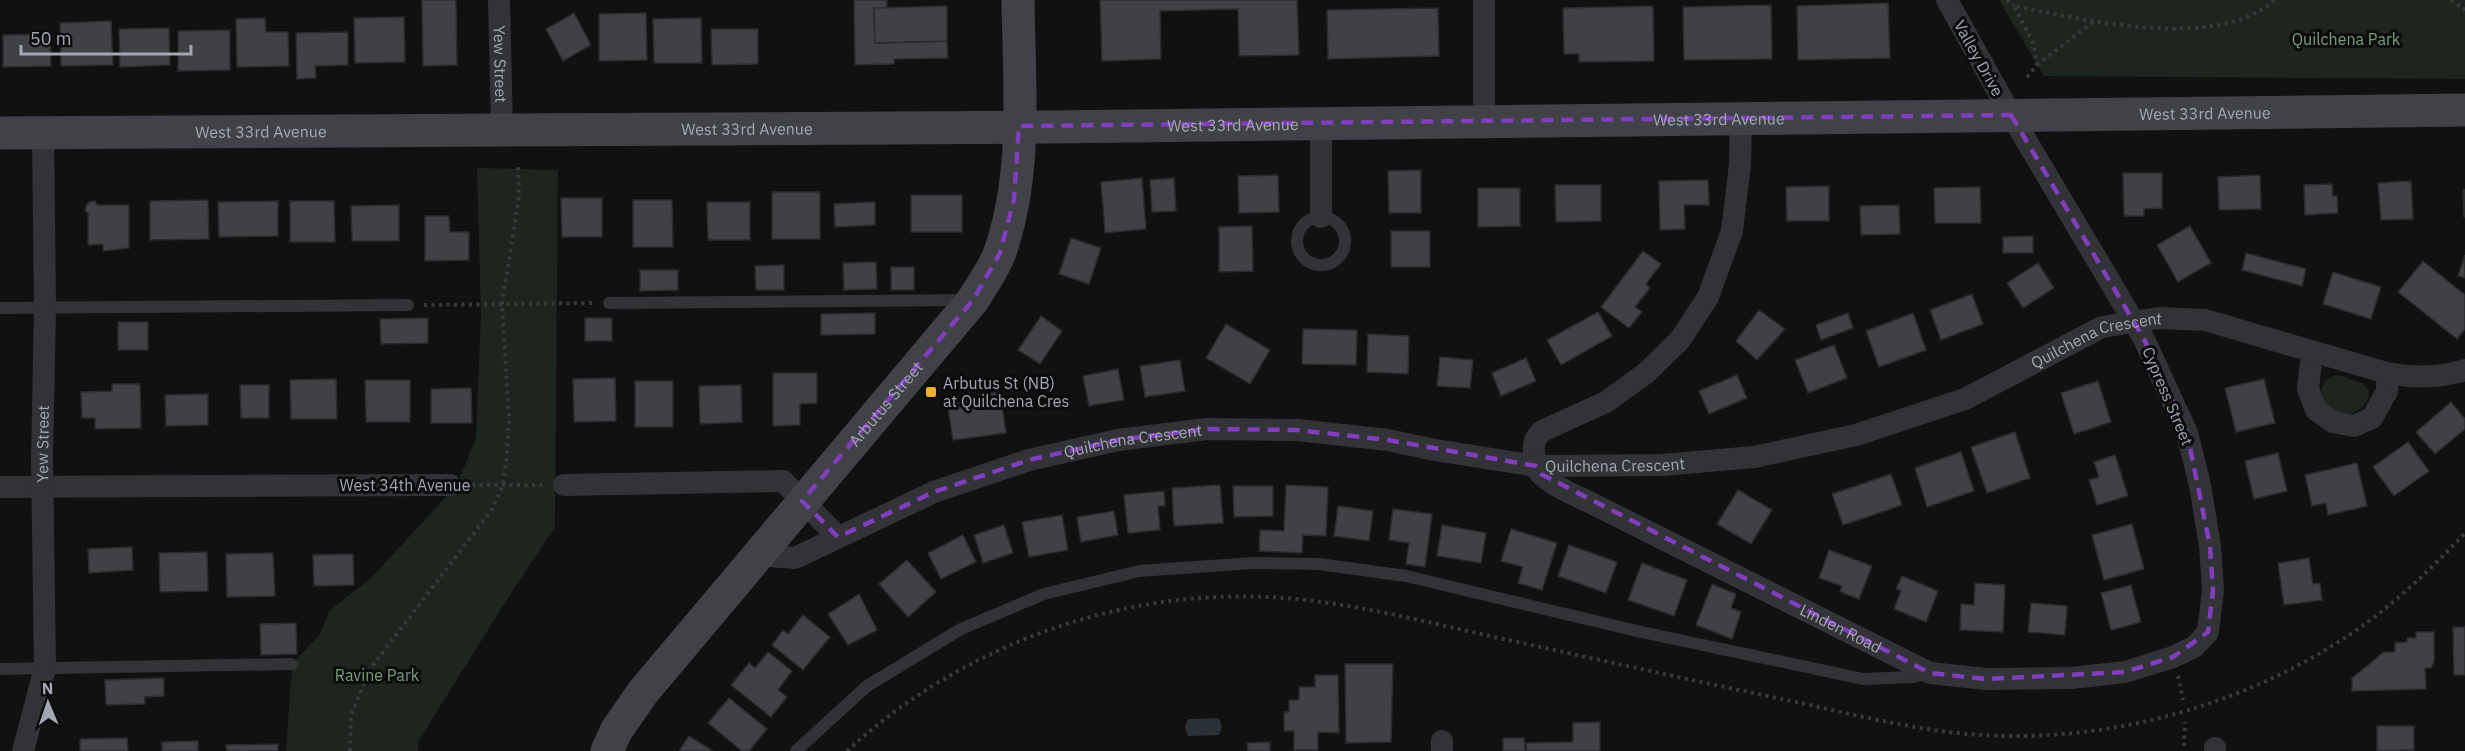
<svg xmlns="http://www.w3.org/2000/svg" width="2465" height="751" font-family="'IBM Plex Sans',sans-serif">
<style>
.green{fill:#1d251e}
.water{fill:#2a3137}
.building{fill:#404145;stroke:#2b2b2e;stroke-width:1.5}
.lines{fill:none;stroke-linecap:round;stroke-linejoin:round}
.path{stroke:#383a3e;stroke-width:4;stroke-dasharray:3 4.5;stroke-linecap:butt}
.lane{stroke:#323337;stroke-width:12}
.street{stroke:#323337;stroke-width:22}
.secondary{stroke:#404247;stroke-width:33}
.marked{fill:none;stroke:#813ebd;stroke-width:4.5;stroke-dasharray:12 8;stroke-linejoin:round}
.poi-dot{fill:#edb02e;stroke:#0c0c0d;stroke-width:2}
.labels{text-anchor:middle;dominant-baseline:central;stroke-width:6;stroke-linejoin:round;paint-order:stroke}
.park-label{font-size:16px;fill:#799e7c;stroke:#0c0c0d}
.street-label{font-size:16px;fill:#a2a7b3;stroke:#0c0c0d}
.poi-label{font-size:16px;fill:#a2a7b3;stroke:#0c0c0d;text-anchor:start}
</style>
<rect width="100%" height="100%" fill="#111112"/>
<g class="green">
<polygon points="1999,0 2465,0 2465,79 2044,76"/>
<polygon points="477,168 558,170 555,527 513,590 419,740 418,751 286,751 292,664 321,633 329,611 370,579 457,485 476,438 481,314"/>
<path d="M 2338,375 L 2362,383 L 2369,391 C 2369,406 2358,411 2345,417 C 2340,414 2333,411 2328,407 C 2316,396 2321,377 2338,375 Z"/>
</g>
<polygon class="water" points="1219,718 1222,727 1219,735 1188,736 1185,727 1188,719"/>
<g class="building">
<polygon points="422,0 456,0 457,65 423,66"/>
<polygon points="854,0 887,0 887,8 874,8 875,43 947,41 948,58 894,59 894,64 855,65"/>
<polygon points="1100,0 1297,0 1299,55 1239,56 1238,9 1160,11 1161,59 1102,61"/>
<polygon points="1888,3 1890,58 1798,60 1797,6"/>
<polygon points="1771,5 1772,59 1684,60 1683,7"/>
<polygon points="947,6 947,41 875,43 874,8"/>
<polygon points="1653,6 1654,61 1579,62 1579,54 1564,54 1563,8"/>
<polygon points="1438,8 1439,56 1328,59 1327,10"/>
<polygon points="574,13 591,45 563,61 546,29"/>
<polygon points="646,13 647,60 599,61 599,14"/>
<polygon points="404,17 405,62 355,63 354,18"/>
<polygon points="265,18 266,32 288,32 289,66 237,67 236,19"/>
<polygon points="701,18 702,63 654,63 653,19"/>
<polygon points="111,21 113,65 61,66 60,23"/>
<polygon points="169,28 170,65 120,67 119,29"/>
<polygon points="711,29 758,29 758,64 712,65"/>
<polygon points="230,30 230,70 178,71 178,31"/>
<polygon points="348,32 348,65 315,66 316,78 297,79 296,33"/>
<polygon points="50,34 51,66 3,67 3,35"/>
<polygon points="1421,170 1421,213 1389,213 1388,171"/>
<polygon points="2123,173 2162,173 2162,208 2144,209 2144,216 2124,216"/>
<polygon points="1278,175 1279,212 1239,213 1238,176"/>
<polygon points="2260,175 2261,209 2219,210 2218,177"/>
<polygon points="1142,178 1146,229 1105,233 1101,182"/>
<polygon points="1174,178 1176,211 1152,212 1150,180"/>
<polygon points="1708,180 1709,205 1684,205 1685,229 1660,230 1659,181"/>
<polygon points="2411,181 2413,219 2381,220 2378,183"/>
<polygon points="2332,184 2333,196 2337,196 2338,213 2305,215 2304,185"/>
<polygon points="1555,185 1601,185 1601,221 1556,222"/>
<polygon points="1829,186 1829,221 1787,221 1786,187"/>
<polygon points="1980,187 1981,223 1935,223 1934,188"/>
<polygon points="1478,188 1520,188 1520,226 1478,227"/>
<polygon points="2465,189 2465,217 2464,217 2463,190"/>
<rect x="772" y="192" width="48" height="47"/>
<rect x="911" y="195" width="51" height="37"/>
<polygon points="561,198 602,198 602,237 562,237"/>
<polygon points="208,200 209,239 150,240 150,201"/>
<polygon points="633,200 672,200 673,247 633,247"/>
<polygon points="95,201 97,205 129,205 129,248 103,251 103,244 88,245 88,213 85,211 86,206 89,202"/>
<polygon points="278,201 278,236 219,237 218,202"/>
<polygon points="290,201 334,201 335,242 290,242"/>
<polygon points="707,202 750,202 750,240 708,240"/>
<polygon points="875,202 875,225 835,227 834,204"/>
<polygon points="399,205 399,241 352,241 351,206"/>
<polygon points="1899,205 1900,234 1861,235 1860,206"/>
<polygon points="425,216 449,216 450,232 469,232 469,260 425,261"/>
<polygon points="1252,226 1253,271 1219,272 1219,227"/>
<polygon points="2190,226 2211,263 2178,282 2157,245"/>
<rect x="1391" y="231" width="39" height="36"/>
<polygon points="2033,236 2033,253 2003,253 2003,237"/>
<polygon points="1071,238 1101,248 1089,284 1059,274"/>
<polygon points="1643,251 1661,264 1646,284 1650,288 1635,307 1642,312 1629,328 1601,307"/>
<polygon points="2246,253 2306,269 2302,286 2242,270"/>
<polygon points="2465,255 2465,278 2458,276"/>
<polygon points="2423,261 2465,295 2465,329 2457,339 2398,292"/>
<polygon points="876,262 877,289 844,290 843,263"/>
<polygon points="2038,263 2054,288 2023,308 2007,283"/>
<polygon points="784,265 784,290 756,290 755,266"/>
<rect x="891" y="267" width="23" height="23"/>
<polygon points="640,270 678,270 678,290 640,291"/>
<polygon points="2333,272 2381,287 2371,319 2323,304"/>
<polygon points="1972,294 1983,324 1941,340 1930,310"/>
<polygon points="1759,310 1785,329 1757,360 1736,341"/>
<polygon points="1598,312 1612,336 1561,365 1547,340"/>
<polygon points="875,313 875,334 821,335 821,314"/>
<polygon points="1848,313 1853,328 1821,340 1816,325"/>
<polygon points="1913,313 1926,350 1879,367 1866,331"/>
<polygon points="1041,316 1062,331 1040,364 1018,350"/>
<polygon points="428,318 428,343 381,344 380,319"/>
<rect x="585" y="318" width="27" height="23"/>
<rect x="118" y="322" width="30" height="28"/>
<polygon points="1226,324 1270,350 1250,384 1206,358"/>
<polygon points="1303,329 1357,330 1356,365 1302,364"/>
<polygon points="1368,334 1409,336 1408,374 1367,372"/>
<polygon points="1834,345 1847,378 1808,393 1795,360"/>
<polygon points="1440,357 1473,360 1470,388 1437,386"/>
<polygon points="1526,358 1536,381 1501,396 1492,373"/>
<polygon points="1180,360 1185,391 1145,397 1140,366"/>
<polygon points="1118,369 1124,400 1089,406 1083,376"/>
<polygon points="773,373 817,373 817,403 800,404 800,425 773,426"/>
<polygon points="1737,375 1747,398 1709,414 1699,391"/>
<polygon points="615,378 616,421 574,422 573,379"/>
<polygon points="336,379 337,419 291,419 290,380"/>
<polygon points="2264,379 2275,423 2236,432 2225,388"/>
<polygon points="365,380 410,380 410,422 366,422"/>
<rect x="635" y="381" width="38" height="46"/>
<polygon points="2098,381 2111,422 2074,434 2061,393"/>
<polygon points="112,384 140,384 141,428 95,429 95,418 82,418 81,392 112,391"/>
<polygon points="240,385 269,385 269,418 241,418"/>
<polygon points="741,385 742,422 700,424 699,386"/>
<polygon points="471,388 472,423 431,423 431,389"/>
<polygon points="1000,392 1006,433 953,440 947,400"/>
<polygon points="208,394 208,425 166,426 165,395"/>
<polygon points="2451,402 2465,419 2465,429 2435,454 2416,432"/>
<polygon points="2015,432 2030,478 1987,493 1971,447"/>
<polygon points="2408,442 2429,471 2394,496 2373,467"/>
<polygon points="1961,452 1974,491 1927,507 1915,468"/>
<polygon points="2278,453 2287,491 2254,499 2245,461"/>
<polygon points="2115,455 2128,496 2097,505 2089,480 2099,477 2094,462"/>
<polygon points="2357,463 2367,506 2328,515 2326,503 2312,506 2305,475"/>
<polygon points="1891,474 1902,505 1843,525 1832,494"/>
<polygon points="1220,485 1223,523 1174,526 1172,488"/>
<polygon points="1286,485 1328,487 1326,536 1303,535 1302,553 1259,551 1260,530 1284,531"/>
<polygon points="1233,486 1273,486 1273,516 1234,517"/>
<polygon points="1738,490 1772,510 1751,544 1717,524"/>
<polygon points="1164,491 1165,506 1158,506 1160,530 1128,533 1124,495"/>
<polygon points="1338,506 1373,511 1369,541 1334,536"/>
<polygon points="1393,509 1432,514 1425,567 1406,564 1409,543 1389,540"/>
<polygon points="1114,511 1118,535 1081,542 1077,517"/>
<polygon points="1062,515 1068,550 1029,557 1022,522"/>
<polygon points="2132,524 2144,569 2104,580 2092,535"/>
<polygon points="1004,525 1013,553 983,563 974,535"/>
<polygon points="1442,525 1486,533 1481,563 1437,556"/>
<polygon points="1511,529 1557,543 1542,590 1518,583 1523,567 1501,561"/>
<polygon points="963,535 976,562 941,579 928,553"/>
<polygon points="1569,545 1617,562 1606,593 1558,576"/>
<polygon points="132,547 133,570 89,573 88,549"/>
<polygon points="1829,550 1872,566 1859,599 1840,592 1842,586 1819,578"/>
<polygon points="207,552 208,591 160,592 159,553"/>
<polygon points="273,553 275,596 227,597 226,554"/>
<polygon points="353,554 354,585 314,586 313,555"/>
<polygon points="2309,558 2313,584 2320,583 2322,600 2284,605 2278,563"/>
<polygon points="907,560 936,592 908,617 879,584"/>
<polygon points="1642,563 1687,580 1674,616 1628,600"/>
<polygon points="1902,576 1938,591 1926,622 1894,609 1901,591 1896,589"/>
<polygon points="1975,583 2005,585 2003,632 1960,630 1961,604 1974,605"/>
<polygon points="1712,584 1736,594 1731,608 1741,612 1732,639 1696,625"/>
<polygon points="2131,585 2141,622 2111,630 2101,593"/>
<polygon points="859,594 877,630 848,645 828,614"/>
<polygon points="2031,603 2067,606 2065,635 2028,632"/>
<polygon points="803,615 830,637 803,670 772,645 783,630 788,634"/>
<polygon points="296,623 297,654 261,655 260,624"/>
<polygon points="2453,627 2465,627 2465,675 2454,675"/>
<polygon points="2416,632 2434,632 2434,662 2431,668 2425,668 2426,689 2352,691 2352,678 2384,652 2395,652 2395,643 2407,642 2407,638 2416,638"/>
<polygon points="768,652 792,671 778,690 787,697 771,717 731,685 749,663 755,668"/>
<polygon points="1345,664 1393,664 1391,742 1346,743"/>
<polygon points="1315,675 1338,675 1339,733 1318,732 1318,750 1294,750 1294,731 1284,731 1284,712 1289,712 1289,700 1299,700 1299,687 1315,687"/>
<polygon points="164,678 164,696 145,697 145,704 106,705 105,680"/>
<polygon points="729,698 767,729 749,751 742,751 708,723"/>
<polygon points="1600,722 1600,751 1527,751 1526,743 1573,742 1573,723"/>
<polygon points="2377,726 2414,726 2414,750 2377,751"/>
<polygon points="689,736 713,751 679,751"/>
<polygon points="127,738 128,751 80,751 80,739"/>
<polygon points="1503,738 1524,738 1525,751 1503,751"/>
<polygon points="198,741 198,751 162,751 162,742"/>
<polygon points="1270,742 1270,751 1248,751 1247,743"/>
<polygon points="278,744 278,751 227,751 226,745"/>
</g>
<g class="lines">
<g class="path">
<polyline points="2007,0 2014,6"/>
<polyline points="2451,0 2465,10"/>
<polyline points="2037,65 2093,22"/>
<path d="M 2027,77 L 2037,65 L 2033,43 L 2014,6 C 2085,20 2216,52 2275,0"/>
<polyline points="424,305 593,303"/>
<polyline points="472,485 542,485"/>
<polyline points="2178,676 2183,700"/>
<polyline points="2184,746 2185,722"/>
<polyline points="350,751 351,715 370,669 491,511 503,485 507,454 509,419 502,304 519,197 518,164"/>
<path d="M 847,751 C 960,647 1114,590 1268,597 C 1349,601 1429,623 1508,640 C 1604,661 1700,682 1796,702 C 1852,714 1910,729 1967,734 C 2107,746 2256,704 2369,621 C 2404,595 2435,565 2465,533"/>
</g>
<g class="lane">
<circle cx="1321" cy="241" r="24"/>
<polyline points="609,303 966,300"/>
<polyline points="0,308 408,305"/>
<polyline points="0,669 292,664"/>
<polyline points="796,751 867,686 961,629 1044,594 1139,571 1253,563 1319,564 1406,576 1637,631 1863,679 1913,677 1927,674"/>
</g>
<g class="street">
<path id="s1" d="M 499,0 L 502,129"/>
<polyline points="1484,0 1484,122"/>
<path id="s2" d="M 1741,119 L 1740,164 L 1732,231 L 1708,297 L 1680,340 L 1646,373 L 1606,402 L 1542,431 C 1535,438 1533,443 1534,453 C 1535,457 1535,463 1536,467 C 1542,483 1578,496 1593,504 L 1930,673 L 1986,679 L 2071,678 L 2125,672 L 2173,657 L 2194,647 L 2208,632 L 2213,590 L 2210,546 L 2200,485 L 2187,433 L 2144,339 L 2011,115 L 1947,0"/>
<polyline points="1321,122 1321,217"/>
<polyline points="2312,352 2308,389 2316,410 2333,422 2354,426 2372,418 2387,391 2387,373"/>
<polyline points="564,485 783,481 838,537"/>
<polyline points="0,487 450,485"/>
<path id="s3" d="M 756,555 L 795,558 L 934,492 L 1029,460 L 1118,440 L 1207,429 L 1297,430 L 1388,440 L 1435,450 L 1536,466 L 1662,465 L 1754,457 L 1856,435 L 1965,399 L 2102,327 L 2158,318 L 2205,320 L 2387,373 C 2415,378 2438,378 2465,370"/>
<polyline points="1442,741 1442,751"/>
<polyline points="2215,748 2215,751"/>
<path id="s4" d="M 23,751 L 45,668 L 42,459 L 45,307 L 43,133"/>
</g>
<g class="secondary">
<path id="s5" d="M 0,133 L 1050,127 L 2465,110"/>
<path id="s6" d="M 607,751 L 616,731 L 643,692 L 973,300 C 982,285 994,269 1000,252 C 1028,172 1019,83 1018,0"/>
</g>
</g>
<path class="marked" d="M 2011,115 L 2144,339 L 2187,433 L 2210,546 L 2213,590 L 2208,632 L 2173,657 L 2125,672 L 1986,679 L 1930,673 L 1541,474 L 1536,466 L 1388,440 L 1297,430 L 1207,429 L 1118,440 L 1029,460 L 934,492 L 838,537 L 802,501 L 973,300 L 1000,253 L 1014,199 L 1019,126 Z"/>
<rect class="poi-dot" x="925" y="386" width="12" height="12" rx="3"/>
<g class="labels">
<g class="park-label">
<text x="2346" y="39">Quilchena Park</text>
<text x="377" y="675">Ravine Park</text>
</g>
<g class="street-label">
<text transform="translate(1979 58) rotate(61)">Valley Drive</text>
<text stroke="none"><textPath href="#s1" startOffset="64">Yew Street</textPath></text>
<text stroke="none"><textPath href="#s5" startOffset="2205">West 33rd Avenue</textPath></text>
<text stroke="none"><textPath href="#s5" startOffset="1719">West 33rd Avenue</textPath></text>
<text stroke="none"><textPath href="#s5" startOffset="1233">West 33rd Avenue</textPath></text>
<text stroke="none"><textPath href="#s5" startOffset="747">West 33rd Avenue</textPath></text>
<text stroke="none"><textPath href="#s5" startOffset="261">West 33rd Avenue</textPath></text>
<text stroke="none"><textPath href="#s3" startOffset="1389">Quilchena Crescent</textPath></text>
<text transform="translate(2168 396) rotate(67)">Cypress Street</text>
<text stroke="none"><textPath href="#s6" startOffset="446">Arbutus Street</textPath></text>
<text stroke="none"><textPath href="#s3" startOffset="399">Quilchena Crescent</textPath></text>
<text stroke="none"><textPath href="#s4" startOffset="310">Yew Street</textPath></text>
<text stroke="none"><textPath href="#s3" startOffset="885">Quilchena Crescent</textPath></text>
<text x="405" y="485">West 34th Avenue</text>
<text stroke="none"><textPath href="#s2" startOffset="786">Linden Road</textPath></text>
</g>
<g class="poi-label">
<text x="943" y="383">Arbutus St (NB)<tspan x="943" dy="18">at Quilchena Cres</tspan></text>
</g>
</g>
<g transform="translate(48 703) rotate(358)" stroke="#0c0c0d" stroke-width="4.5" paint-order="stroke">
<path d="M0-4.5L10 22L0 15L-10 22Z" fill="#a2a7b3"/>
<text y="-9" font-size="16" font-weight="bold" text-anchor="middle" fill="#a2a7b3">N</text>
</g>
<path d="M21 45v9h170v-9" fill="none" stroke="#a2a7b3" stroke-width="3"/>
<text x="30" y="45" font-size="18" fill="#a2a7b3" stroke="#0c0c0d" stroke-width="4.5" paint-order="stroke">50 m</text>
</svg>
